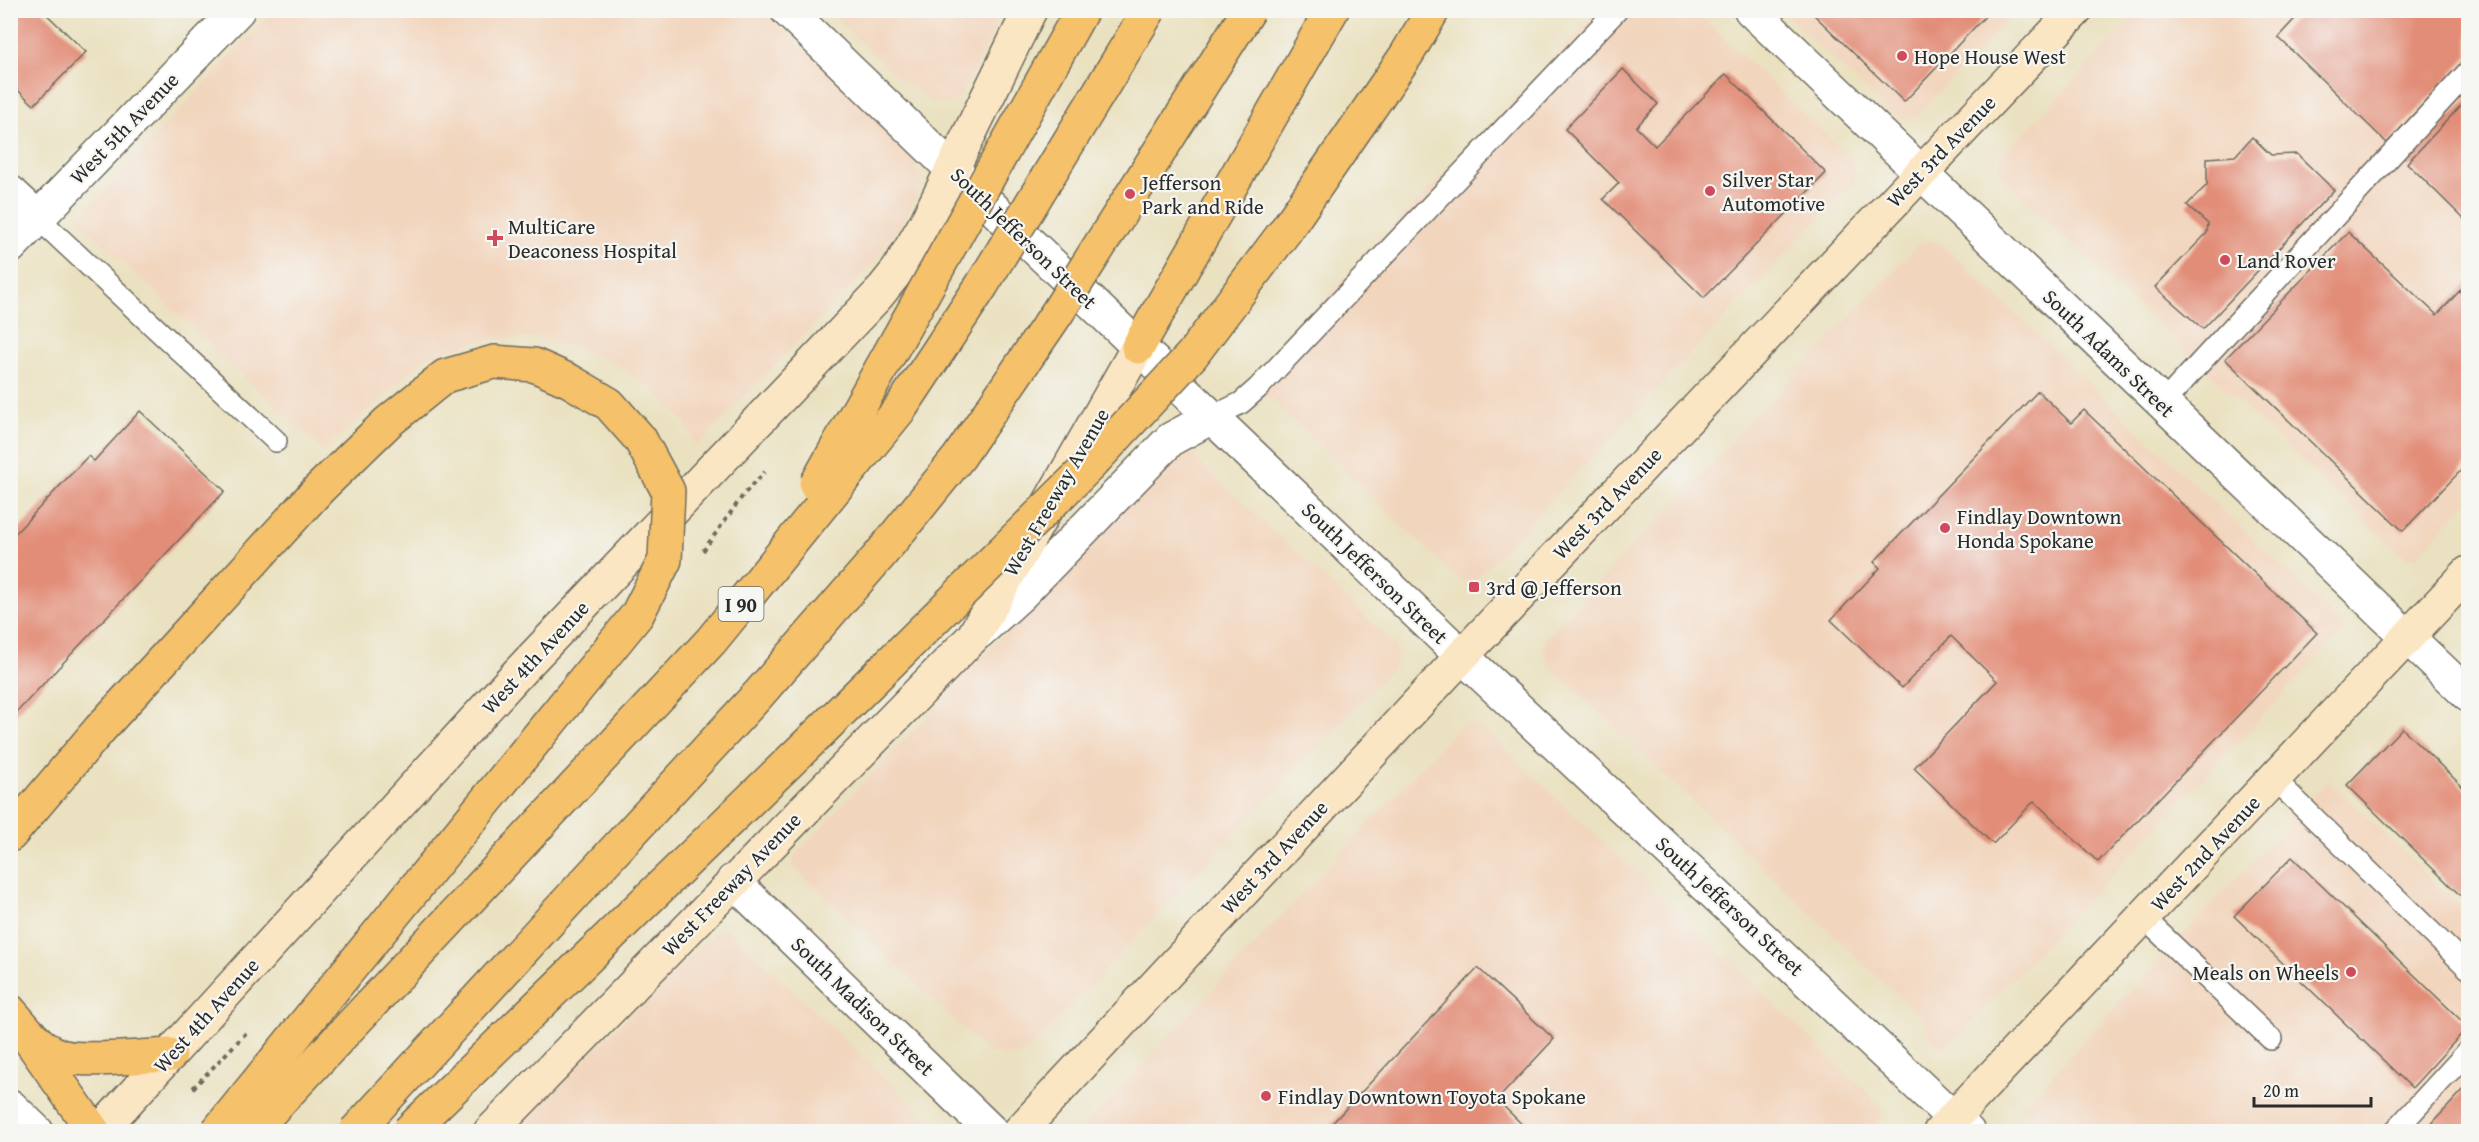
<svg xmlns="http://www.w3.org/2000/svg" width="2479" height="1142" font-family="'Gentium Book Plus',serif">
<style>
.built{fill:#f2d5bd}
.building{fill:#e28d78}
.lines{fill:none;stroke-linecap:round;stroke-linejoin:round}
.service-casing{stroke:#6e6b5f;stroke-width:24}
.minor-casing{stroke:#6e6b5f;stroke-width:36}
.tertiary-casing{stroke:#6e6b5f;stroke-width:36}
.secondary-casing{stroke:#6e6b5f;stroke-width:36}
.motorway-casing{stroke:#6e6b5f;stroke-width:36}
.path{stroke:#6e6b5f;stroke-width:4;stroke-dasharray:4.5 4.5;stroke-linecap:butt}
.service{stroke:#fff;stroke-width:21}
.minor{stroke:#fff;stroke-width:33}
.tertiary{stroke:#fff;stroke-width:33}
.secondary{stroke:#fbe6c4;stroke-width:33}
.motorway{stroke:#f5c16b;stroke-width:33}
.motorway-bridge-casing{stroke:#6e6b5f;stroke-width:36;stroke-linecap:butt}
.motorway-bridge{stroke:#f5c16b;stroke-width:33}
.poi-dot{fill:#d1495b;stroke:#f6f6f2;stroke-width:2}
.labels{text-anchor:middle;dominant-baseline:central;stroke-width:4.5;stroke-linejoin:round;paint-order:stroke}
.shield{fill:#f6f6f2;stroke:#686867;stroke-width:1.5}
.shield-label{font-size:20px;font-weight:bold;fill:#2b2b2b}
.poi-label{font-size:21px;fill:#2b2b2b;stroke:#f6f6f2;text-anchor:start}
.street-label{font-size:21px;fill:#2b2b2b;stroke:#f6f6f2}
</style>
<rect width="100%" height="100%" fill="#f6f6f2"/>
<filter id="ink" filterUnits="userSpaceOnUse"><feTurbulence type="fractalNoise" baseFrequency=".0167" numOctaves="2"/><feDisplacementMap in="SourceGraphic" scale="12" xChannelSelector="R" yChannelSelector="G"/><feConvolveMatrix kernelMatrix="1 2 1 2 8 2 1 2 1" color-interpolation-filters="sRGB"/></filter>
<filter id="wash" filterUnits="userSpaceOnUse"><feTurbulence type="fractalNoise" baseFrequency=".008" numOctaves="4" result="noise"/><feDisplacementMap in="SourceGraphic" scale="24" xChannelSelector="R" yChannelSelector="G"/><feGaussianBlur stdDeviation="1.35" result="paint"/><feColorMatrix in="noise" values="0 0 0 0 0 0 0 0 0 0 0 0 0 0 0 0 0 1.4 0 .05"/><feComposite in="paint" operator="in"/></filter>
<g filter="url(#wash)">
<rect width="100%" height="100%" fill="#eae1c0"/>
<g class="built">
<polygon points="274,10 764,11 873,114 911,154 921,182 908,215 879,257 696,447 684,422 659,394 601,356 537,337 481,340 424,358 324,452 77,219"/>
<polygon points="829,11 1004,11 962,95 949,104 934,103 899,79"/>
<polygon points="1598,11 1695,11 1850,158 1856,171 1853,183 1477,578 1467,581 1458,579 1249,379"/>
<polygon points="1781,11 2016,11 1917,116 1907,120 1893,115"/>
<polygon points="2140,11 2468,11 2468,501 2416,557 2404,557 2005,181 1999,170 2000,158"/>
<polygon points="1931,240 1942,244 2342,624 2344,630 1945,1050 1931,1039 1925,1022 1549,665 1544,652 1546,638 1919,244"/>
<polygon points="1184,448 1391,640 1397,652 1395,665 1032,1047 1018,1055 1004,1057 987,1051 795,868 793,858 1178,449"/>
<polygon points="1472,724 1483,728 1882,1106 1881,1119 1870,1132 1079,1132 1460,726"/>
<polygon points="2328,780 2468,915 2468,1039 2457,1052 2468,1064 2468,1131 2380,1132 2376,1127 2372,1132 2047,1131 2022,1107"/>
<polygon points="727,928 940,1131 515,1132 547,1095 715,932"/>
</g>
<g id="blocks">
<g class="building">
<polygon points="10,10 42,10 86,52 34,105 10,83"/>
<polygon points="1809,10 1991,10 1904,102"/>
<polygon points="2303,10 2468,10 2468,56 2387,143 2278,37"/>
<polygon points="1623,69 1658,104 1636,127 1655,146 1726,74 1826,173 1704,298 1603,199 1619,183 1565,129"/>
<polygon points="2468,98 2468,223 2407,163"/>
<polygon points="2252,137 2271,155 2297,154 2334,190 2203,329 2155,287 2207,233 2208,224 2187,205 2207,185 2207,158 2235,156"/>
<polygon points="2348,232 2437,315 2468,282 2468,463 2403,531 2225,359"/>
<polygon points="2038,391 2071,423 2084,410 2317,633 2098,862 2034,801 1993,844 1914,768 1997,681 1951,636 1902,688 1831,620 1880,568 1874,562"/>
<polygon points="140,411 225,491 14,715 10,711 10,539 88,456 94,461"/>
<polygon points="2402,728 2468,792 2468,903 2347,785"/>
<polygon points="2292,857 2468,1027 2412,1088 2234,916"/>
<polygon points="1478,968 1554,1039 1497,1100 1530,1132 1324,1132"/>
<polygon points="2468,1085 2468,1132 2424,1132"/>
</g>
</g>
</g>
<g filter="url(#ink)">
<use href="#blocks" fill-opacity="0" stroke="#6e6b5f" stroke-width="1.5"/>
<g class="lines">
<g class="service-casing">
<g id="service">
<polyline points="38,218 276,441"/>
<polyline points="2162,404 2468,72"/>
<polyline points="1212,417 1241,403 1258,388 1617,10"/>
<polyline points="2274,779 2468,968"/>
<polyline points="2144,918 2271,1039"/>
<polyline points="2394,1132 2468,1051"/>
</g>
</g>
<g class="minor-casing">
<g id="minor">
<polyline points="787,10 952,169"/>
<polyline points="1751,10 2468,695"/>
<polyline points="10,192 38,218"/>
<polyline points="10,247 238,10"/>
<polyline points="733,881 992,1132"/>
</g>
</g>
<g class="tertiary-casing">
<g id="tertiary">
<polyline points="952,169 1462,656 1968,1132"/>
<polyline points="979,632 1020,595 1171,439 1212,417"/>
<polyline points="10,1106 37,1132"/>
</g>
</g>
<g class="secondary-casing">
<g id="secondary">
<polyline points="99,1132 518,673 878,295 898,270 927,221 1030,10"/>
<polyline points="490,1132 973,637 1138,347"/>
<polyline points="1019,1132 1462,656 2076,10"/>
<polyline points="1940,1132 2468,573"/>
</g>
</g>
<g class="motorway-casing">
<g id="motorway">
<polyline points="1286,230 1407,54 1433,10"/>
<polyline points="1138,347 1332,10"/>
<polyline points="10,835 100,729 320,488 388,422 445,376 494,362 534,365 570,381 609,404 640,439"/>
<path d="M 10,1011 C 24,1027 38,1047 58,1055 C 76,1063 147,1056 170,1055"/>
<polyline points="31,1042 94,1132"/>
</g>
</g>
<g class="path">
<polyline points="703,551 744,494 765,472"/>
<polyline points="193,1088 248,1031"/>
</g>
<use href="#service" class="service"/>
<use href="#minor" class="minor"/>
<use href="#tertiary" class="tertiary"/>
<use href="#secondary" class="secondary"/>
<use href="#motorway" class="motorway"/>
<g class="motorway-bridge-casing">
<g id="motorway-bridge">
<polyline points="816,485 1082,10"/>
<polyline points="217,1132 637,615 665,560 668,491 640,439"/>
<polyline points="251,1132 711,641 900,409 982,285 1149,10"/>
<polyline points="355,1132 758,695 880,555 959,457 1057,313 1249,10"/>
<polyline points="408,1132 820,732 1090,465 1192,355 1286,230"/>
</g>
</g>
<use href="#motorway-bridge" class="motorway-bridge"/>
</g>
</g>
<g class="poi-dot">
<circle cx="1902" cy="56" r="6"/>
<circle cx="1710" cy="191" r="6"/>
<circle cx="1130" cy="194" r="6"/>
<path d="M492 229h6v6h6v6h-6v6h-6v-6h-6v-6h6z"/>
<circle cx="2225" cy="260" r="6"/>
<circle cx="1945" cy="528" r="6"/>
<rect x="1468" y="581" width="12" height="12" rx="3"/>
<circle cx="2351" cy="972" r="6"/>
<circle cx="1266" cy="1096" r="6"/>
</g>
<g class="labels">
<rect class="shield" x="718.5" y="587" width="45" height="34" rx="4.5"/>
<g class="shield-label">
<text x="741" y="604">I 90</text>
</g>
<g class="poi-label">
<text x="1914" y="56">Hope House West</text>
<text x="1722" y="179">Silver Star<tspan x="1722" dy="24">Automotive</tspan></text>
<text x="1142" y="182">Jefferson<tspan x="1142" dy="24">Park and Ride</tspan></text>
<text x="508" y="226">MultiCare<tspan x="508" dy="24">Deaconess Hospital</tspan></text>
<text x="2237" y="260">Land Rover</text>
<text x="1957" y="516">Findlay Downtown<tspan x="1957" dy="24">Honda Spokane</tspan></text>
<text x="1486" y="587">3rd @ Jefferson</text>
<text x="2339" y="972" text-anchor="end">Meals on Wheels</text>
<text x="1278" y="1096">Findlay Downtown Toyota Spokane</text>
</g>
<g class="street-label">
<text transform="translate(124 128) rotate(-46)">West 5th Avenue</text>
<text transform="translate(1941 151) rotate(-46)">West 3rd Avenue</text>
<text transform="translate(1024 238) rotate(44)">South Jefferson Street</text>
<text transform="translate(2109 353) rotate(44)">South Adams Street</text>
<text transform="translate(1056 492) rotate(-60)">West Freeway Avenue</text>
<text transform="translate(1607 503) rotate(-46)">West 3rd Avenue</text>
<text transform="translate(1375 573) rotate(44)">South Jefferson Street</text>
<text transform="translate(535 657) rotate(-47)">West 4th Avenue</text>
<text transform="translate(2205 853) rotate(-47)">West 2nd Avenue</text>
<text transform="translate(1274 857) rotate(-47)">West 3rd Avenue</text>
<text transform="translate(731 884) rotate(-46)">West Freeway Avenue</text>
<text transform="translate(1730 906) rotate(43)">South Jefferson Street</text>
<text transform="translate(863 1006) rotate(44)">South Madison Street</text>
<text transform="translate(206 1015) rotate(-48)">West 4th Avenue</text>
</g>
</g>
<rect width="2479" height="1142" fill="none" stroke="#f6f6f2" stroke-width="36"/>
<path d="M2254 1097v9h117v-9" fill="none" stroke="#2b2b2b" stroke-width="3"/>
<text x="2263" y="1097" font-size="18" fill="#2b2b2b" stroke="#f6f6f2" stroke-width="4.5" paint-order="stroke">20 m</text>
</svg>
